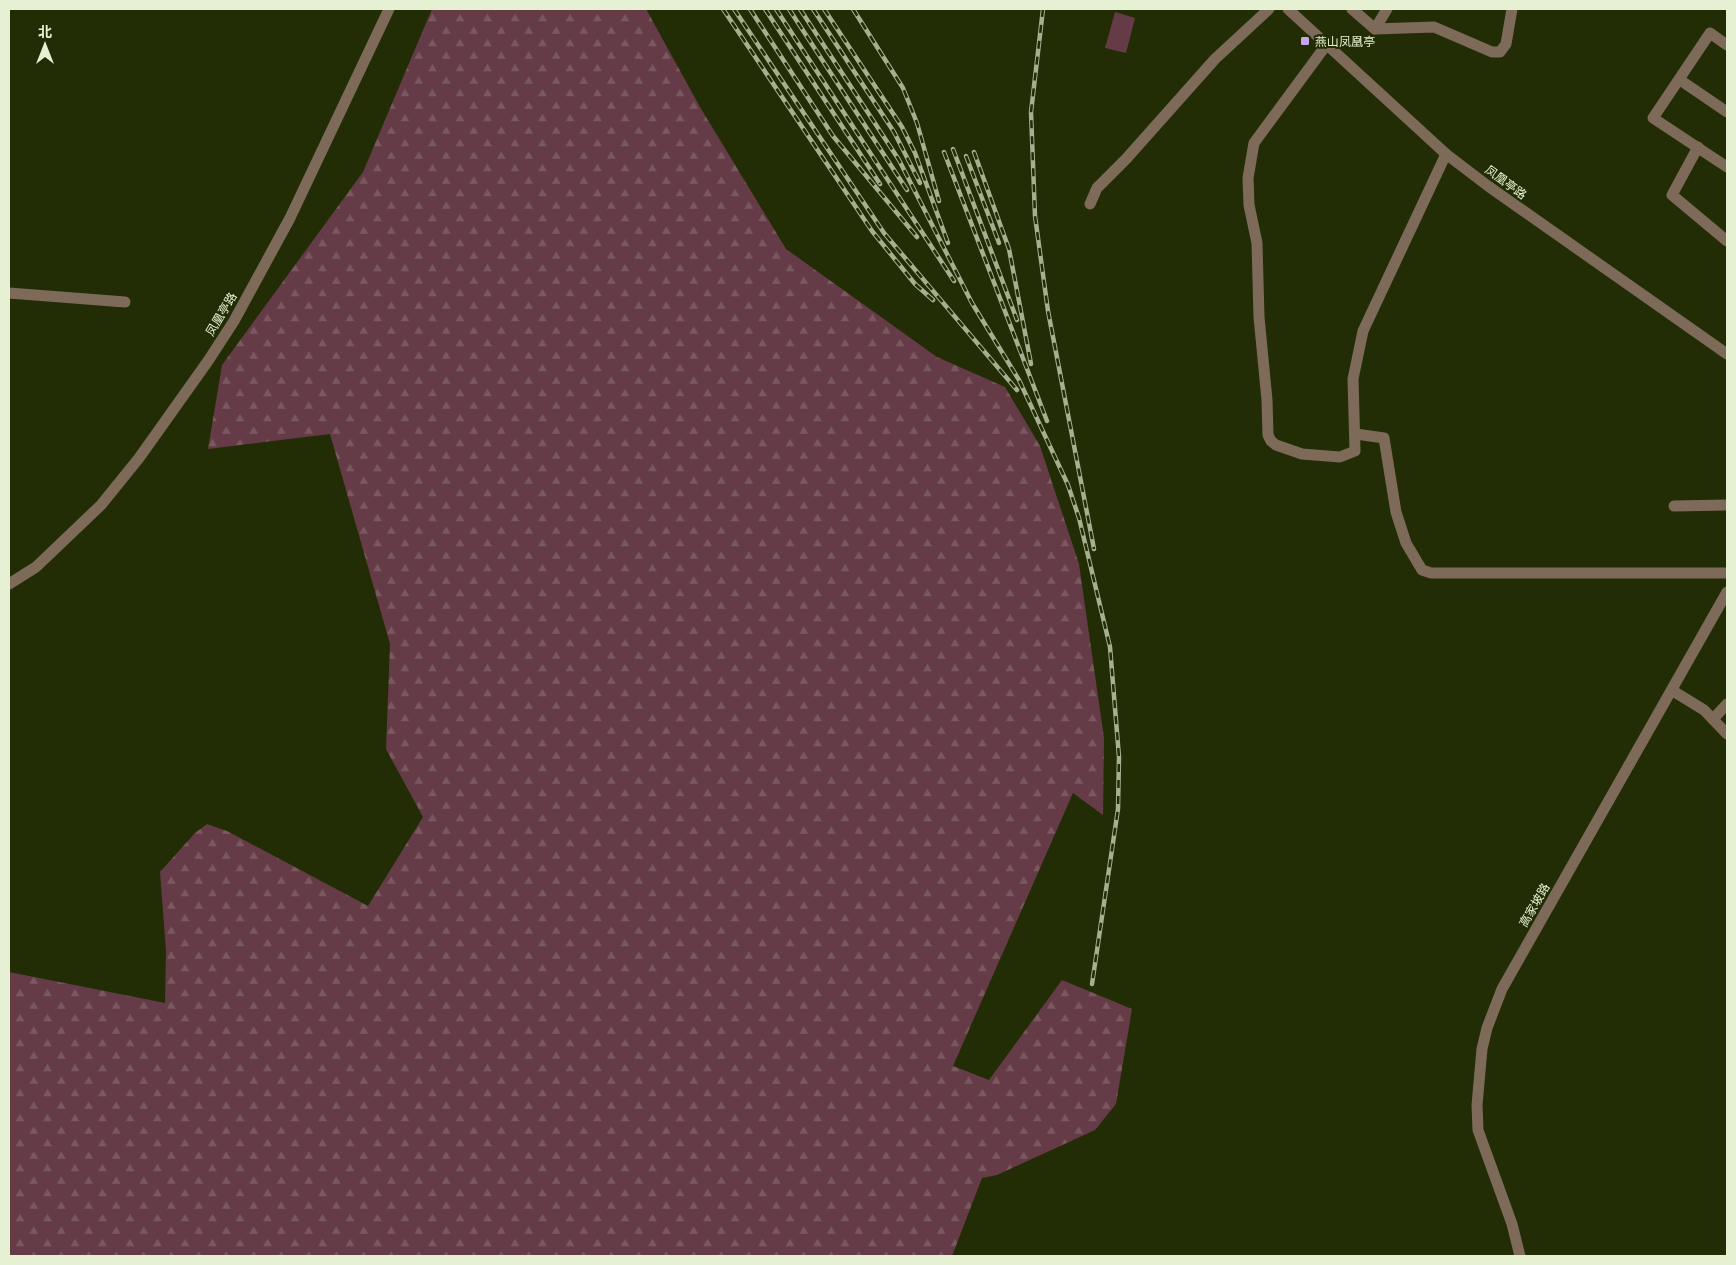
<svg xmlns="http://www.w3.org/2000/svg" width="1736" height="1265" font-family="'Titillium Web','Noto Sans SC',sans-serif">
<style>
.green{fill:#643b46}
.forest{fill:url(#forest-firs)}
.lines{fill:none;stroke-linecap:round;stroke-linejoin:round}
.minor{stroke:#7e6a59;stroke-width:11}
.rail-casing{stroke:#a6b090;stroke-width:4.5}
.rail{stroke:#232d05;stroke-width:2.5;stroke-dasharray:8;stroke-linecap:butt}
.poi-dot{fill:#c5a6f0;stroke:#232d05;stroke-width:2}
.labels{text-anchor:middle;dominant-baseline:central;stroke-width:4;stroke-linejoin:round;paint-order:stroke}
.poi-label{font-size:12px;fill:#e6f1d4;stroke:#232d05;text-anchor:start}
.street-label{font-size:12px;fill:#e6f1d4;stroke:#232d05}
</style>
<defs>
<pattern id="forest-firs" width="22" height="20" patternUnits="userSpaceOnUse" patternTransform="scale(1.25)"><rect width="22" height="20" fill="#643b46"/><path d="M5 1l3.5 6h-7zM16 11l3.5 6h-7z" fill="#7a5860"/></pattern>
</defs>
<rect width="100%" height="100%" fill="#232d05"/>
<polygon class="green" points="1115,12 1135,18 1126,53 1105,48"/>
<polygon class="forest" points="432,9 646,9 700,107 786,249 937,357 1005,387 1040,446 1079,564 1104,738 1103,815 1073,793 953,1066 989,1080 1062,980 1132,1009 1116,1104 1095,1130 997,1175 982,1178 952,1256 9,1256 9,972 165,1003 166,951 160,872 195,833 207,824 227,831 368,906 423,817 386,749 390,644 330,434 208,449 222,365 363,172"/>
<g class="lines">
<g class="minor">
<polyline points="1288,9 1446,154 1488,186 1727,354"/>
<polyline points="1352,9 1375,29 1434,27 1492,52 1500,52 1506,44 1512,9"/>
<polyline points="1375,29 1387,9"/>
<polyline points="1327,44 1254,143 1248,178 1249,205 1257,243 1259,317 1267,400 1268,435 1271,441 1276,445 1302,454 1340,457 1355,451 1353,379 1363,331 1446,154"/>
<polyline points="1727,45 1710,33 1653,118 1727,167"/>
<polyline points="1680,80 1727,112"/>
<polyline points="1698,147 1672,195 1727,241"/>
<polyline points="1090,204 1097,188 1126,159 1215,59 1269,9"/>
<polyline points="9,293 125,302"/>
<polyline points="1356,434 1384,438 1396,512 1406,543 1422,570 1431,573 1727,573"/>
<polyline points="1674,506 1727,505"/>
<polyline points="9,584 36,567 101,505 139,458 208,361 234,321 290,218 389,9"/>
<polyline points="1673,691 1704,710 1727,734"/>
<polyline points="1713,719 1727,704"/>
<polyline points="1520,1256 1512,1224 1478,1130 1477,1105 1482,1049 1487,1028 1502,989 1727,592"/>
</g>
<g class="rail-casing">
<g id="rail">
<polyline points="723,9 872,231 915,284 933,300"/>
<polyline points="734,9 884,233 1017,390"/>
<polyline points="750,9 833,136 917,237"/>
<polyline points="765,9 880,184"/>
<polyline points="776,9 954,281"/>
<polyline points="789,9 907,190"/>
<polyline points="800,9 899,160 972,303 1019,380 1068,485 1079,518 1110,647 1119,757 1118,809 1092,984"/>
<polyline points="813,9 894,132 920,183"/>
<polyline points="824,9 902,127 915,153 948,243"/>
<polyline points="853,9 903,88 917,123 939,201"/>
<polyline points="1043,9 1031,112 1035,216 1048,311 1094,549"/>
<polyline points="953,149 1017,320"/>
<polyline points="944,152 1047,421"/>
<polyline points="974,152 1009,249 1031,364"/>
<polyline points="966,156 999,243"/>
</g>
</g>
<use href="#rail" class="rail"/>
</g>
<rect class="poi-dot" x="1300" y="36" width="10" height="10" rx="2.5"/>
<g class="labels">
<g class="poi-label">
<text x="1315" y="41">燕山凤凰亭</text>
</g>
<g class="street-label">
<text transform="translate(1506 182) rotate(36)">凤凰亭路</text>
<text transform="translate(221 314) rotate(-59)">凤凰亭路</text>
<text transform="translate(1534 905) rotate(-60)">高家坡路</text>
</g>
</g>
<rect width="1736" height="1265" fill="none" stroke="#e6f1d4" stroke-width="20"/>
<g transform="translate(45 45)" stroke="#232d05" stroke-width="4" paint-order="stroke">
<path d="M0-4L9 19L0 12L-9 19Z" fill="#e6f1d4"/>
<text y="-8" font-size="14" font-weight="bold" text-anchor="middle" fill="#e6f1d4">北</text>
</g>
</svg>
